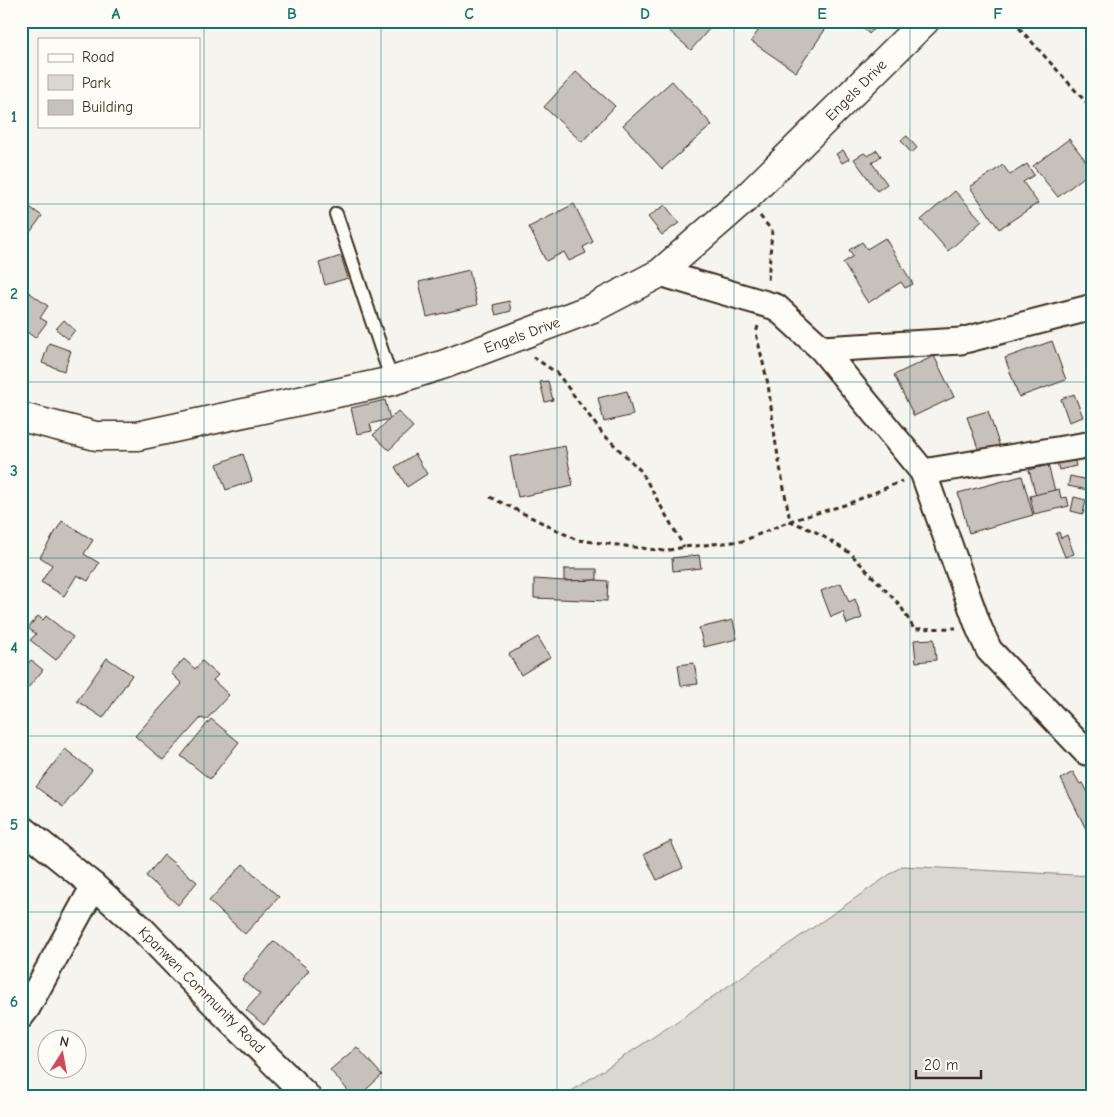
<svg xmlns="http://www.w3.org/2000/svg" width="1114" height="1117" font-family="'Comic Neue',sans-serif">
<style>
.green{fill:#dad6d0;stroke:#8a8077}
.building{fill:#c7c1bb;stroke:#3b2a1e}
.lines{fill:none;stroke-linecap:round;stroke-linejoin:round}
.lane-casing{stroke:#3b2a1e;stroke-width:16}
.street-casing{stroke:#3b2a1e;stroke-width:29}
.secondary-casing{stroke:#3b2a1e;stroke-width:31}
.path{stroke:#3b2a1e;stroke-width:3;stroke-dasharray:5 4;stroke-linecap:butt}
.lane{stroke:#fdfcf7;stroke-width:12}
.street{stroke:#fdfcf7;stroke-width:25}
.secondary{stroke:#fdfcf7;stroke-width:28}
.grid{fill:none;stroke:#0f766e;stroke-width:1;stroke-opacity:0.55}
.labels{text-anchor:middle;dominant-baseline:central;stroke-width:4;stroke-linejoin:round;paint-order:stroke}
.street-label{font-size:15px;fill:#3b2a1e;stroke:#fdfcf7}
.neatline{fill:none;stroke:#0f766e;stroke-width:2}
.grid-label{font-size:16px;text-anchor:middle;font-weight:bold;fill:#0f766e}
</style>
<rect width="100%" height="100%" fill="#f5f4ee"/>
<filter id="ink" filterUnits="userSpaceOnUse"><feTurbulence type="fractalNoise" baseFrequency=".02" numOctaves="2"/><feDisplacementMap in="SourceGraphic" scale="10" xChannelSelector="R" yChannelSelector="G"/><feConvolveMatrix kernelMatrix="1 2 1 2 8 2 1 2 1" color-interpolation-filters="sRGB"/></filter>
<g filter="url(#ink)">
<polygon class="green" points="902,866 1093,876 1093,1096 564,1096 679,1020"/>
<g class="building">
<polygon points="672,21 716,21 691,50 666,28"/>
<polygon points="765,21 831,21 796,72 751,41"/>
<polygon points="856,21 881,21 869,34"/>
<polygon points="576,72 615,106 582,142 544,107"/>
<polygon points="672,81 712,125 662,169 623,125"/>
<polygon points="907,136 917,148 911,153 901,140"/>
<polygon points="1069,139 1093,170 1058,197 1033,166"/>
<polygon points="843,150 849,159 842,163 836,154"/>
<polygon points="877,150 881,156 872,163 887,184 877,191 854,159 864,153 868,156"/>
<polygon points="1027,164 1034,175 1023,182 1038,203 999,229 970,187 1003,165 1010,175"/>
<polygon points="955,191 982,221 948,251 921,220"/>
<polygon points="21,201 42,216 22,243 21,242"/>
<polygon points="574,204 593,242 583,247 586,253 569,261 564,252 546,261 529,227"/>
<polygon points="665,205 679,223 662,235 648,217"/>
<polygon points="885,238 913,284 905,288 901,282 868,303 843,263 853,256 849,250 862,242 867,249"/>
<polygon points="341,256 348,278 325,285 319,263"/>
<polygon points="469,270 477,305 427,317 419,282"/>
<polygon points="23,288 48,306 40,318 47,322 35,338 27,332 21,338 21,291"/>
<polygon points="509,301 511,311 496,315 493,305"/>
<polygon points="64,320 75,330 68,339 56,329"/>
<polygon points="1052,341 1066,380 1019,397 1005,358"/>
<polygon points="49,343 71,351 64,371 42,363"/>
<polygon points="934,356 954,397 914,416 894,375"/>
<polygon points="548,381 553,400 545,402 540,382"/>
<polygon points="627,391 633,415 604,422 598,398"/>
<polygon points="1074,394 1083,417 1069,422 1061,399"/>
<polygon points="385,400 390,419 370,424 372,431 357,434 351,408"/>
<polygon points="398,411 413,427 389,450 373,435"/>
<polygon points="988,411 1000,447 980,454 967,417"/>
<polygon points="565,446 573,486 518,497 510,457"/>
<polygon points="243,454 252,481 226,490 217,464"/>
<polygon points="415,454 427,474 407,487 395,467"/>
<polygon points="1073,454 1076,466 1059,470 1056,458"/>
<polygon points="21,461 27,462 26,469 21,468"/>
<polygon points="1048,465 1055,491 1036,496 1029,470"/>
<polygon points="1022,476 1033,515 969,533 958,493"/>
<polygon points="1070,476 1093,481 1093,491 1068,486"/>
<polygon points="1059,489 1061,498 1067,497 1069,506 1034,514 1030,496"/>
<polygon points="1074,497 1086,500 1083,514 1071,511"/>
<polygon points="62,521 93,540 84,554 99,563 88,581 77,575 64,596 41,582 52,565 40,557"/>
<polygon points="1059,532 1061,538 1067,535 1074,554 1065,557 1056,534"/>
<polygon points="699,555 701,568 673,571 672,558"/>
<polygon points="564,569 597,569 597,580 564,581"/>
<polygon points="534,579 564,581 597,580 608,581 607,601 534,598"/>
<polygon points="841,583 849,602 855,599 862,618 847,624 843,612 831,617 821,591"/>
<polygon points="38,616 43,620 46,616 73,637 56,660 30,640 36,634 28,628"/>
<polygon points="733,620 737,639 704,647 699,628"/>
<polygon points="538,637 550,657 521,675 509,654"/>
<polygon points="934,639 936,660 916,662 914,640"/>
<polygon points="107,658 132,675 103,718 77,701"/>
<polygon points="184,659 195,669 202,661 218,675 213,680 229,695 206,720 201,718 163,760 135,736 182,684 171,673"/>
<polygon points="31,660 43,670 22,695 21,664 25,667"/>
<polygon points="694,663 698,684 681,686 678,665"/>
<polygon points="211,719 239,742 210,779 181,756"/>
<polygon points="65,749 92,770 63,807 36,787"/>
<polygon points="1073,772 1080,784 1083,783 1093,802 1093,826 1086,829 1061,779"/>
<polygon points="671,841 683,868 657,880 644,854"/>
<polygon points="164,855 197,882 178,905 146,876"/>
<polygon points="243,864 279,897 245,934 209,901"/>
<polygon points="274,941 309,970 264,1025 246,1010 260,994 242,980"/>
<polygon points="357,1047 382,1075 359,1096 353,1096 330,1070"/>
</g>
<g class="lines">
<g class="lane-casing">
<polyline id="lane" points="336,214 392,381"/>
</g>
<g class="street-casing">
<g id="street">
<polyline points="660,273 776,307 822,349 923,472 979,628 989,650 1086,752"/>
<polyline points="822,349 961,341 1093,307"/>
<polyline points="923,472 1093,444"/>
<polyline points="21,827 94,886 27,1008 21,1016"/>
<polyline points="94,886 140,927 223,1013 307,1096"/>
</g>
</g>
<g class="secondary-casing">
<polyline id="secondary" points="21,417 96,436 137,436 392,381 445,364 593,308 660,273 746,198 925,21"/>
</g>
<g class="path">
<polyline points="1013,21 1093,110"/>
<polyline points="760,216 772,231 768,281"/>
<polyline points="758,326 756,333 768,384 776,445 790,521 816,532 850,553 900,605 914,629 956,628"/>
<polyline points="533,357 557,373 602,433 641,471 684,547"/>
<polyline points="490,497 577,540 665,551 684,547 743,541 790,521 848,504 902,481"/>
</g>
<use href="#lane" class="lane"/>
<use href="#street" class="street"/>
<use href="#secondary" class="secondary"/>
</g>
</g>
<path class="grid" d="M 204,21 L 204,1096M 381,21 L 381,1096M 557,21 L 557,1096M 734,21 L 734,1096M 910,21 L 910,1096M 21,204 L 1093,204M 21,382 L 1093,382M 21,558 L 1093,558M 21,736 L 1093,736M 21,912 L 1093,912"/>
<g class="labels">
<g class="street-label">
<text transform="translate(856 90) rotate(-45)">Engels Drive</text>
<text transform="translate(522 335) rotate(-20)">Engels Drive</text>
<text transform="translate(202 990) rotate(45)">Kpanwen Community Road</text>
</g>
</g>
<rect width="1114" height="1117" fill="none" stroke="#fdfcf7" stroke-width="55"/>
<rect x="38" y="38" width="162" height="90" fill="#fdfcf7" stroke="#afa8a0"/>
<rect x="48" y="54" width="25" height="8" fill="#fdfcf7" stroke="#afa8a0"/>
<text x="82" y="62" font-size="15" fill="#3b2a1e">Road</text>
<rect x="48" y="75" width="25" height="15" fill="#dad6d0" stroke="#afa8a0"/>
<text x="82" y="88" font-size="15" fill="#3b2a1e">Park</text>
<rect x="48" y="100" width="25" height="15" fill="#c7c1bb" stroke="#afa8a0"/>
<text x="82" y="112" font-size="15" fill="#3b2a1e">Building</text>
<g transform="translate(62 1054) rotate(11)"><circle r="24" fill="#fdfcf7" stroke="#afa8a0"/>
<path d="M0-4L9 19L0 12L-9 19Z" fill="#d1495b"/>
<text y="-8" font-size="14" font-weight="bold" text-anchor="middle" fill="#3b2a1e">N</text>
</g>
<path d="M916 1070v8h65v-8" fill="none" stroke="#3b2a1e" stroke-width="2.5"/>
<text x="924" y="1070" font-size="15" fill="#3b2a1e" stroke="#fdfcf7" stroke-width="4" paint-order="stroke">20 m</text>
<rect x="28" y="28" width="1058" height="1062" class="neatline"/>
<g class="grid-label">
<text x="116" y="19">A</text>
<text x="292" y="19">B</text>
<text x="469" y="19">C</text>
<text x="645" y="19">D</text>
<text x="822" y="19">E</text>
<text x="998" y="19">F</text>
<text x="14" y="122">1</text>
<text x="14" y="299">2</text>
<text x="14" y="476">3</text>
<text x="14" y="653">4</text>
<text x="14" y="830">5</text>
<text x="14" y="1007">6</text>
</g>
</svg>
